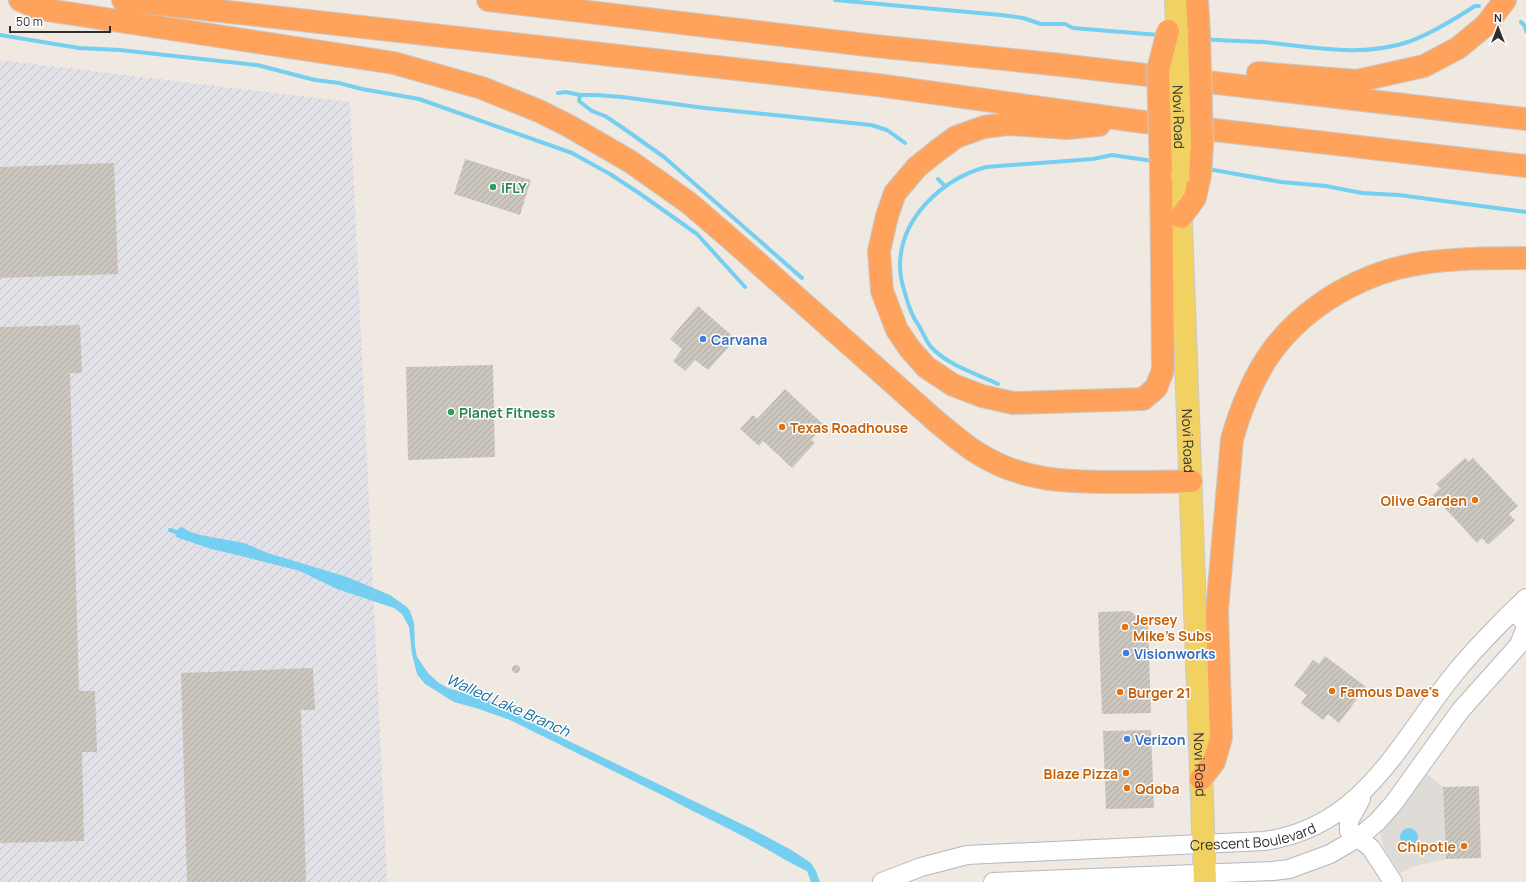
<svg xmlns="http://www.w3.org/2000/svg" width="1526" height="882" font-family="Manrope,sans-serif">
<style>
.industrial{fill:url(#industrial-furrows)}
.plaza{fill:#dfdcd8}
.water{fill:#75cff0}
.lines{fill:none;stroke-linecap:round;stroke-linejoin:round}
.stream{stroke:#75cff0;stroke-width:4}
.building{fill:url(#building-hatch)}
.minor-casing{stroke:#b4b7c1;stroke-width:20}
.major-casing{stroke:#c9c9c9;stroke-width:24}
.highway-casing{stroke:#c9c9c9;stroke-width:24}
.minor{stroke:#fff;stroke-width:18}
.major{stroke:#f2d163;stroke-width:22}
.highway{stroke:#ffa35c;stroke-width:22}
.major-bridge-casing{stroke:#c9c9c9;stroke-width:24;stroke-linecap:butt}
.highway-bridge-casing{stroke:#c9c9c9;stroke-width:24;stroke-linecap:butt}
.major-bridge{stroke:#f2d163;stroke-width:22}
.highway-bridge{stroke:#ffa35c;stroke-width:22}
.leisure-dot{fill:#2e9e5b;stroke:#fff;stroke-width:1.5}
.shop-dot{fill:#3f7fe0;stroke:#fff;stroke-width:1.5}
.food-dot{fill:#e8710a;stroke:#fff;stroke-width:1.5}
.labels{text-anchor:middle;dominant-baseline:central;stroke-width:3;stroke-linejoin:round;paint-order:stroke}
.street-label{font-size:14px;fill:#2e2e2e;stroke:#fff}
.leisure-label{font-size:14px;font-weight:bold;fill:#27864d;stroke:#fff;text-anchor:start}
.shop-label{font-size:14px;font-weight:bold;fill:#366cbe;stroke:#fff;text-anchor:start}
.food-label{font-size:14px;font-weight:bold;fill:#c56008;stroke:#fff;text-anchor:start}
.water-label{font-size:15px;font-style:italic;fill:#0d6fa3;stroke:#fff}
</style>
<defs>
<pattern id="industrial-furrows" width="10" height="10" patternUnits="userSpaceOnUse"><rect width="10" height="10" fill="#e3e1e8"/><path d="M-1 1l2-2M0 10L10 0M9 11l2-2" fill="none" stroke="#c3c1c7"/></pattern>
<pattern id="building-hatch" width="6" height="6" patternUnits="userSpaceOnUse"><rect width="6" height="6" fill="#cbc7bf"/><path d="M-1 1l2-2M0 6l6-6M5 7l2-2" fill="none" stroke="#afaba4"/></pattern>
</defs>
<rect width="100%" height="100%" fill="#efe9e1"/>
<polygon class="industrial" points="0,60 350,102 387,882 0,882"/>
<polygon class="plaza" points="1426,773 1443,787 1446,859 1415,866 1400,873 1385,850 1381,840 1381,831 1386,823"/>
<g class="water">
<path d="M 180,527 L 184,528 L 188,531 L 200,535 L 244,543 L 268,553 L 347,577 L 390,595 L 407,607 L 410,611 L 414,623 L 415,646 L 417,657 L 428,673 L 439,683 L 448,688 L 494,702 L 548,731 L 752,829 L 793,851 L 811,863 L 816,871 L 820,882 L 811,882 L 807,871 C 787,862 769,850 750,840 C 723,825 695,813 668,798 L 510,720 L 479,709 L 454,702 L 425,684 L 417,674 L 412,654 L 409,627 L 402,614 L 394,608 L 337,589 L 300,571 L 237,555 L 211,549 L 176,537 L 176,532 Z"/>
<circle cx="1409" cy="837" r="9"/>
</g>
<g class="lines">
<g class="stream">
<polyline points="835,0 1001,15 1023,18 1041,24 1065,24 1073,28 1159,35"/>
<polyline points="1521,22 1525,26 1526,31"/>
<polyline points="0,35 79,48 120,50 257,65 315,80 339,83 362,89 419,99 572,153 610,174 639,193 697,234 745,287"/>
<path d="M 1206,39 C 1225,41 1245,41 1264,42 C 1313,47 1363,58 1411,41 C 1434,32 1455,19 1475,6 L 1479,6"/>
<polyline points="558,93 566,92 580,95 596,95 622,97 705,108 871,125 887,130 905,143"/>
<polyline points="580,95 579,101 592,111 605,116 623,128 664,157 802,278"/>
<polyline points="1208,169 1281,182 1326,186 1362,193 1399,195 1526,212"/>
<polyline points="938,179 945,186"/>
<path d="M 998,384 C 975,373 949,366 931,347 C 926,341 923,333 919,326 C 911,315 908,305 905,293 C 902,284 900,275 900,266 C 900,217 943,179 986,167 L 1093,159 L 1112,155 L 1153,161"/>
<polyline points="170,530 179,533"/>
</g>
</g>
<g class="building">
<polygon points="465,159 531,180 520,215 454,194"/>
<polygon points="114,163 118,274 0,278 0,167"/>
<polygon points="698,306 736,339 708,370 695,360 685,371 673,361 682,349 670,339"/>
<polygon points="80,325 82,373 70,373 79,691 95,691 97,752 82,752 84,841 0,843 0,327"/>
<polygon points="493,365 495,457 408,460 406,367"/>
<polygon points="785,389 824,425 811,440 815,443 792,468 763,441 759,446 740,429 753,415 757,419"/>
<polygon points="1465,458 1469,462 1473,458 1518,506 1509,514 1515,520 1488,545 1482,538 1477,543 1433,495 1440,488 1436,484"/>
<polygon points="1130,611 1148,625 1151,713 1102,714 1098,612"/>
<polygon points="1325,656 1366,687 1339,723 1328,714 1323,720 1301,703 1307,695 1294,685 1313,660 1319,664"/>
<circle cx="516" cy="669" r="4"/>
<polygon points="313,668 315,710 301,710 306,882 187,882 181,673"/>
<polygon points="1151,730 1154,808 1106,809 1103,731"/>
<polygon points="1479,786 1481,858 1446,859 1443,787"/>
</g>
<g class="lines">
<g class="minor-casing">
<g id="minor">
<path d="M 1509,614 C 1519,616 1522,617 1526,627 L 1520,642"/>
<polyline points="1361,799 1349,821 1349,831 1371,848 1393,882"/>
<path id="s1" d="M 882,882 L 921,867 L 967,855 L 1264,841 C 1363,828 1399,742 1455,673 C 1477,646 1501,622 1526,598"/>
<polyline points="993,882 1273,871 1289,869 1330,854 1359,837 1377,822 1393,804 1460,711 1526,637"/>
</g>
</g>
<g class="major-casing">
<g id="major">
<polyline points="1176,0 1177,31"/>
<path id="s2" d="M 1181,173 L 1181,224 L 1205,882"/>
</g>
</g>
<g class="highway-casing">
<g id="highway">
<path d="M 20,0 L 40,9 L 394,63 L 482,88 L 539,111 L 569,126 L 631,162 L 689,203 L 732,240 L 937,422 C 951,433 964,445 979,454 C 1023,481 1065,482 1115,482 C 1140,482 1166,482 1191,481"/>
<polyline points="123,0 877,85 1136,121 1526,166"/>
<polyline points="488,0 875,46 1052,64 1526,119"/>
<polyline points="1197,0 1199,34"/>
<polyline points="1258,73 1357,81 1424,66 1458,48 1486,25 1505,0"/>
<polyline points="1099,125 1066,128 1008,124 984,127 956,137 937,151 917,167 895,193 887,216 879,251 882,291 897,330 910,349 926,367 953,385 982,396 1013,403 1143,399 1156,388 1163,370 1161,170"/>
<polyline points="1181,217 1195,198 1200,175"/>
<path d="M 1201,779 L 1214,762 L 1221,738 L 1217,611 L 1232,439 C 1241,408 1253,377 1272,351 C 1307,304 1365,271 1423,263 C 1457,258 1492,258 1526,258"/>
</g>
</g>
<use href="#minor" class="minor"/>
<use href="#major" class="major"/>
<use href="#highway" class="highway"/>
<g class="major-bridge-casing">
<g id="major-bridge">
<path id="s3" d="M 1177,31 L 1181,173"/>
</g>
</g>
<g class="highway-bridge-casing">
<g id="highway-bridge">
<polyline points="1199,34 1202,145 1200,175"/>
<polyline points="1161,170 1158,70 1168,31"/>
</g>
</g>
<use href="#major-bridge" class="major-bridge"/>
<use href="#highway-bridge" class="highway-bridge"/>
</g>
<g class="leisure-dot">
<circle cx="493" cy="187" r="4"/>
<circle cx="451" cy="412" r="4"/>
</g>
<g class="shop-dot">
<circle cx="703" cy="339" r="4"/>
<circle cx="1126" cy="653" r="4"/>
<circle cx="1127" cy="739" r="4"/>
</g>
<g class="food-dot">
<circle cx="782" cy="427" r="4"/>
<circle cx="1475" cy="500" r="4"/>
<circle cx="1125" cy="627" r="4"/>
<circle cx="1332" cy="691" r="4"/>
<circle cx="1120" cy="692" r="4"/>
<circle cx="1126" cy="773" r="4"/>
<circle cx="1127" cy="788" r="4"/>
<circle cx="1464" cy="846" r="4"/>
</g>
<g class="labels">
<g class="street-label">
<text stroke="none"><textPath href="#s3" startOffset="86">Novi Road</textPath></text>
<text stroke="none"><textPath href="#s2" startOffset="268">Novi Road</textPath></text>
<text stroke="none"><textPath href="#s2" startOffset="592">Novi Road</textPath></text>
<text stroke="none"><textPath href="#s1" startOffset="376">Crescent Boulevard</textPath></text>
</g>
<g class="leisure-label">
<text x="501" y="187">iFLY</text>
<text x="459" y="412">Planet Fitness</text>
</g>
<g class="shop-label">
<text x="711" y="339">Carvana</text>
<text x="1134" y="653">Visionworks</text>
<text x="1135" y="739">Verizon</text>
</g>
<g class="food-label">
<text x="790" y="427">Texas Roadhouse</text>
<text x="1467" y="500" text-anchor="end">Olive Garden</text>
<text x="1133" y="619">Jersey<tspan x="1133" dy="16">Mike's Subs</tspan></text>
<text x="1340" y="691">Famous Dave's</text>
<text x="1128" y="692">Burger 21</text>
<text x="1118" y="773" text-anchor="end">Blaze Pizza</text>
<text x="1135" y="788">Qdoba</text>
<text x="1456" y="846" text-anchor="end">Chipotle</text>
</g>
<g class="water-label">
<text transform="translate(508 705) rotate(24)">Walled Lake Branch</text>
</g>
</g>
<g transform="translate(1498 28)" stroke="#ffffff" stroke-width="3" paint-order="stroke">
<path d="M0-3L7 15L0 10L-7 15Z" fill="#2e2e2e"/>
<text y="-6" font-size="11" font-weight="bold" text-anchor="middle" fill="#2e2e2e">N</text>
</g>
<path d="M10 26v6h100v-6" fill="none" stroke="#2e2e2e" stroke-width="2"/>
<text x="16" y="26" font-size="12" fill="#2e2e2e" stroke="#ffffff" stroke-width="3" paint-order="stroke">50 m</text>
</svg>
